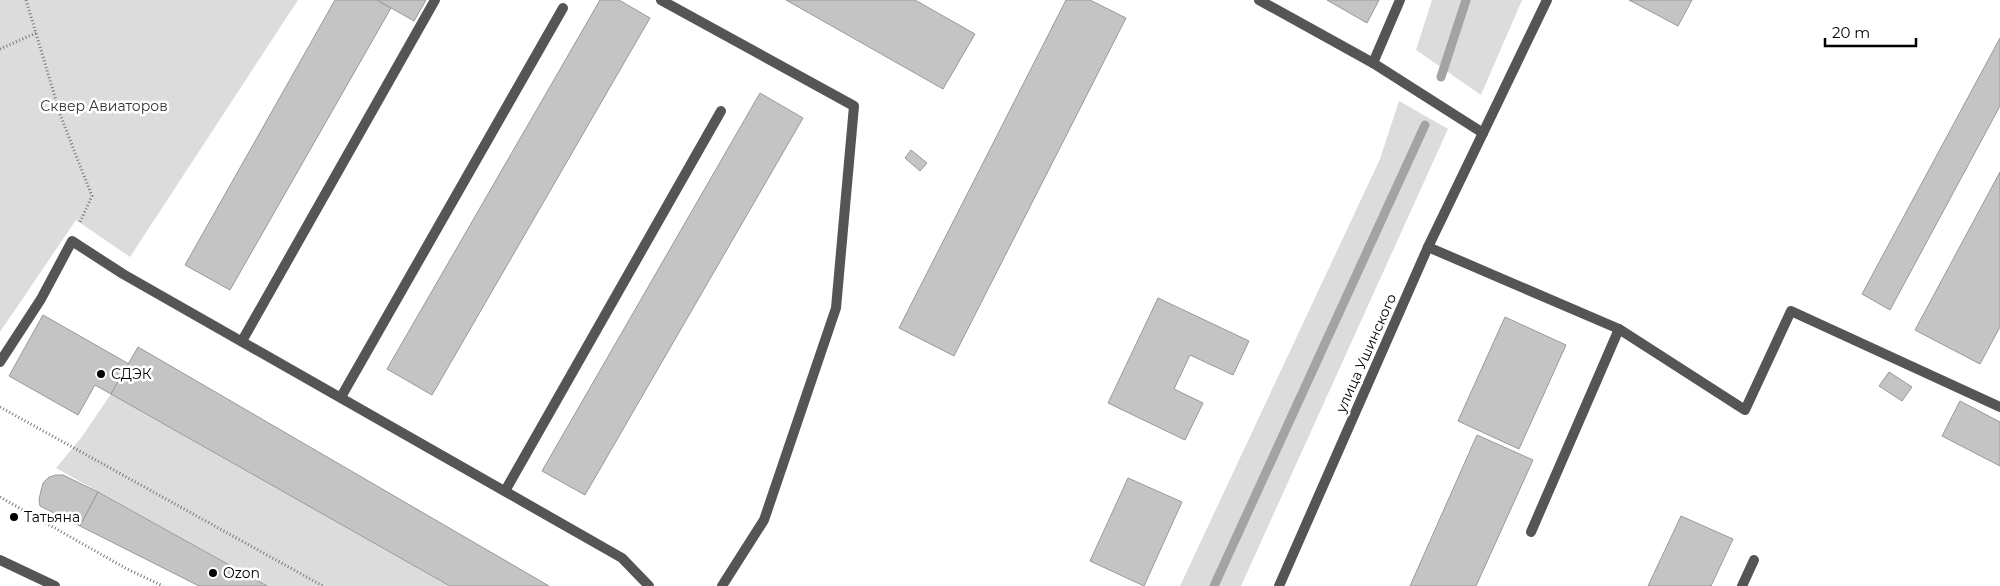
<svg xmlns="http://www.w3.org/2000/svg" width="2000" height="586" font-family="Montserrat,sans-serif">
<style>
.green{fill:#dcdcdc}
.lines{fill:none;stroke-linecap:round;stroke-linejoin:round}
.stream{stroke:#a3a3a3;stroke-width:9}
.building{fill:#c4c4c4;stroke:#999}
.path{stroke:#777;stroke-width:3;stroke-dasharray:1 2.5;stroke-linecap:butt}
.service{stroke:#555;stroke-width:10}
.minor{stroke:#555;stroke-width:10}
.tertiary{stroke:#555;stroke-width:10}
.poi-dot{fill:#000;stroke:#fff;stroke-width:2}
.labels{text-anchor:middle;dominant-baseline:central;stroke-width:5;stroke-linejoin:round;paint-order:stroke}
.park-label{font-size:14px;fill:#333;stroke:#fff}
.street-label{font-size:14px;fill:#000;stroke:#fff}
.poi-label{font-size:14px;fill:#000;stroke:#fff;text-anchor:start}
</style>
<rect width="100%" height="100%" fill="#fff"/>
<g class="green">
<polygon points="0,0 298,0 130,257 76,220 0,332"/>
<polygon points="1432,0 1522,0 1481,95 1416,50"/>
<polygon points="1399,101 1448,129 1241,586 1180,586 1380,159"/>
<polygon points="111,394 450,586 267,586 56,468 81,438"/>
</g>
<g class="lines">
<g class="stream">
<polyline points="1441,77 1466,0"/>
<polyline points="1214,586 1425,125"/>
</g>
</g>
<g class="building">
<polygon points="335,0 377,0 391,8 230,290 185,265"/>
<polygon points="377,0 426,0 414,21"/>
<polygon points="600,0 619,0 650,18 432,395 387,369"/>
<polygon points="786,0 915,0 975,34 943,89"/>
<polygon points="1066,0 1090,0 1126,18 954,356 899,328"/>
<polygon points="1327,0 1379,0 1367,23"/>
<polygon points="1629,0 1692,0 1678,26"/>
<polygon points="2000,38 2000,106 1890,310 1862,294"/>
<polygon points="760,93 803,118 585,495 542,471"/>
<polygon points="911,150 927,163 920,171 905,158"/>
<polygon points="2000,172 2000,327 1980,364 1915,330"/>
<polygon points="1158,298 1249,341 1233,375 1190,355 1174,389 1203,403 1185,440 1108,403"/>
<polygon points="43,315 129,364 111,394 95,385 78,415 9,376"/>
<polygon points="1505,317 1566,345 1519,449 1458,421"/>
<polygon points="138,347 549,586 450,586 111,394"/>
<polygon points="1889,372 1912,387 1902,401 1879,386"/>
<polygon points="1960,401 2000,422 2000,466 1942,436"/>
<polygon points="1477,435 1533,460 1476,586 1410,586"/>
<polygon points="56,475 63,475 98,492 80,526 40,506 39,499 43,483 49,477"/>
<polygon points="1128,478 1182,502 1144,586 1090,561"/>
<polygon points="98,492 267,586 199,586 80,526"/>
<polygon points="1681,516 1733,539 1711,586 1648,586"/>
</g>
<g class="lines">
<g class="path">
<polyline points="26,0 61,117 92,196 80,222"/>
<polyline points="0,49 36,33"/>
<polyline points="0,407 323,586"/>
<polyline points="0,497 127,569 163,586"/>
</g>
<g class="service">
<polyline points="661,0 854,106 836,308 764,520 722,586"/>
<polyline points="1259,0 1373,63"/>
<polyline points="1400,0 1373,63 1483,133 1547,0"/>
<polyline points="1428,247 1619,329 1745,410 1791,311 2000,407"/>
<polyline points="242,341 435,0"/>
<polyline points="0,362 41,299 72,241 123,274 622,558 649,586"/>
<polyline points="341,397 563,8"/>
<polyline points="505,491 721,111"/>
<polyline points="1531,532 1619,329"/>
<polyline points="1742,586 1754,560"/>
</g>
<polyline class="minor" points="1279,586 1428,247 1483,133"/>
<polyline class="tertiary" points="0,560 55,586"/>
</g>
<g class="poi-dot">
<circle cx="101" cy="374" r="5"/>
<circle cx="14" cy="517" r="5"/>
<circle cx="213" cy="573" r="5"/>
</g>
<g class="labels">
<g class="park-label">
<text x="104" y="106">Сквер Авиаторов</text>
</g>
<g class="street-label">
<text transform="translate(1366 353) rotate(-66)">улица Ушинского</text>
</g>
<g class="poi-label">
<text x="111" y="374">СДЭК</text>
<text x="24" y="517">Татьяна</text>
<text x="223" y="573">Ozon</text>
</g>
</g>
<path d="M1825 38v8h91v-8" fill="none" stroke="#000000" stroke-width="2.5"/>
<text x="1832" y="38" font-size="15" fill="#000000" stroke="#ffffff" stroke-width="4" paint-order="stroke">20 m</text>
</svg>
